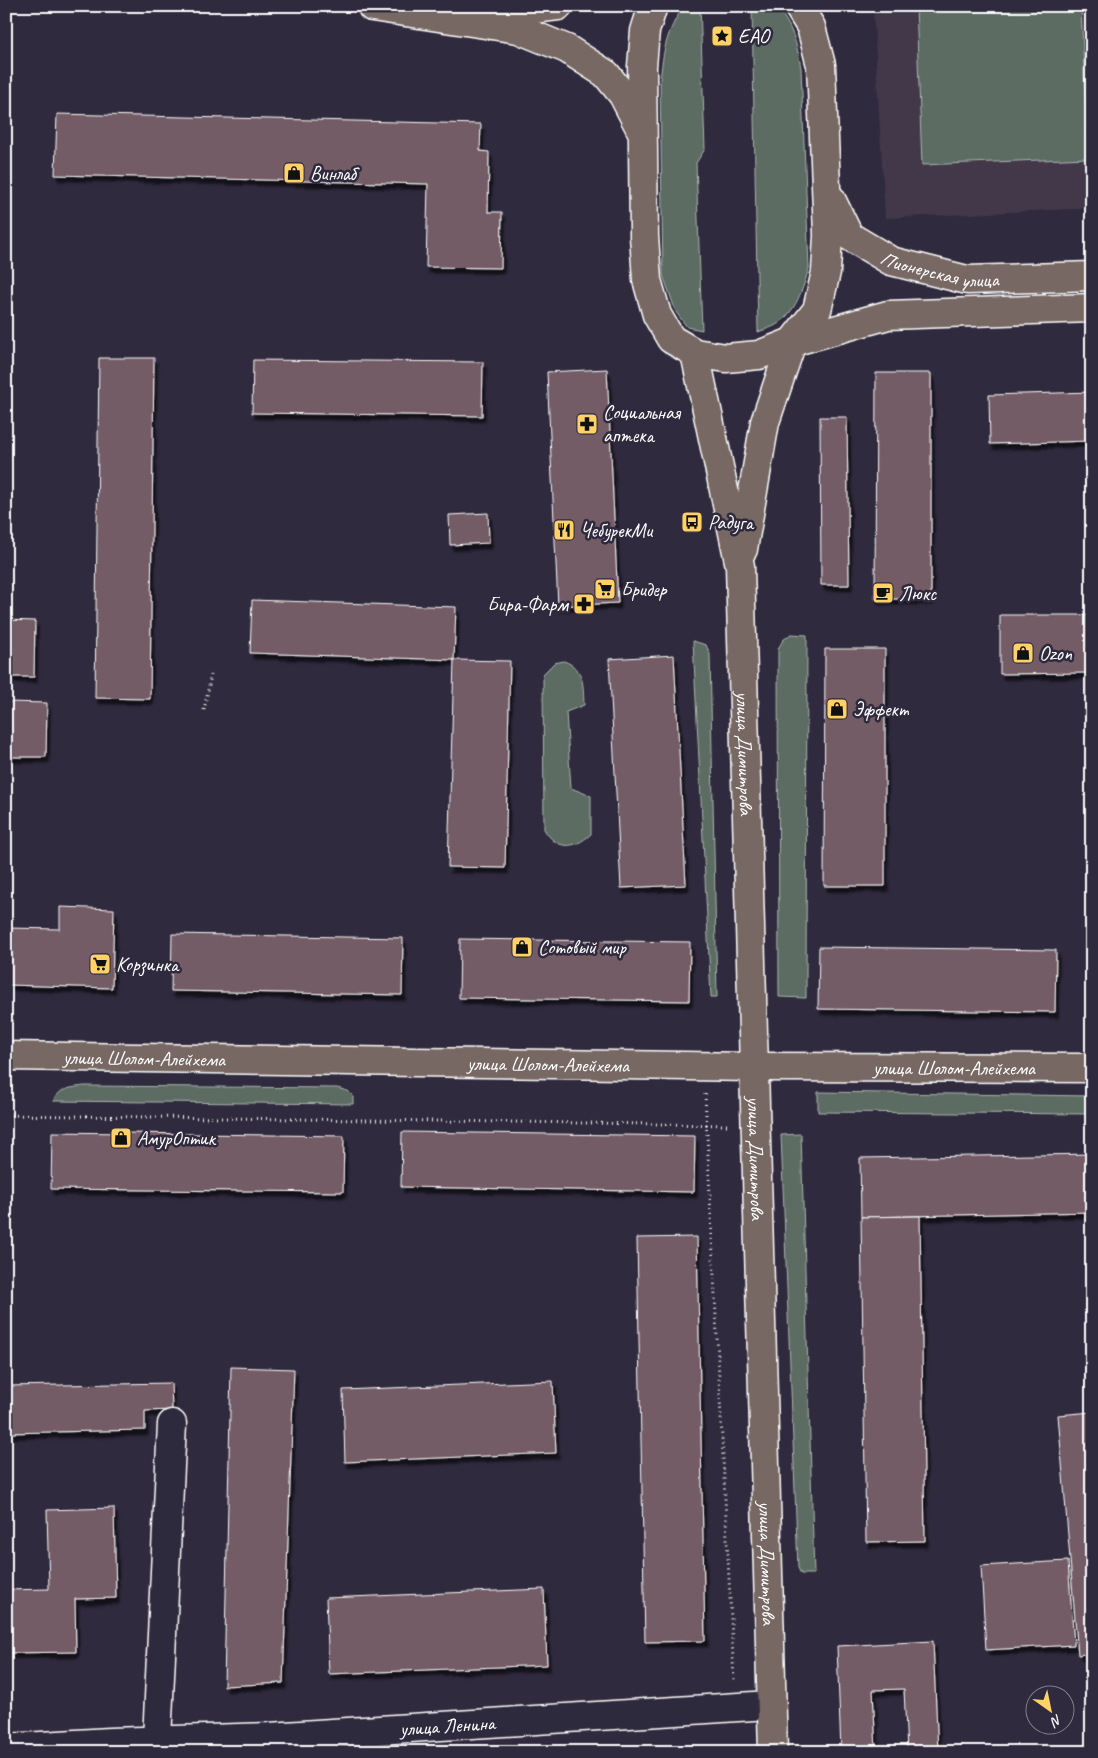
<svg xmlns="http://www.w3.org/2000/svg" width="1098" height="1758" font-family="Caveat,sans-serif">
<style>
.built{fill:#433949}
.green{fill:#5b6c63;stroke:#adb6b1}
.building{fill:#735b65;stroke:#fff;filter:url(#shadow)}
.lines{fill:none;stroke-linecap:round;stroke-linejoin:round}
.minor-casing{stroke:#fff;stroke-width:31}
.major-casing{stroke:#fff;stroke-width:31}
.path{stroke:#fff;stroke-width:3;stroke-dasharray:1 4;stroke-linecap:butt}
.minor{stroke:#2f2a3d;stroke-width:28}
.major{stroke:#776864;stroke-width:28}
.labels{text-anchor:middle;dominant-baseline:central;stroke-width:5;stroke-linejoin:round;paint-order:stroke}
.poi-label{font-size:20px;fill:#fff;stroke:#2f2a3d;text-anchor:start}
.street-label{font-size:20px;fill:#fff;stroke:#2f2a3d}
</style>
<defs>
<filter id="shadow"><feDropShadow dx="3" dy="5.5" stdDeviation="1" flood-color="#0009"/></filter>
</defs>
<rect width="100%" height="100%" fill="#2f2a3d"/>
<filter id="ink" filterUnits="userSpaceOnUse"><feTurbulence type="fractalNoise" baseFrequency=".02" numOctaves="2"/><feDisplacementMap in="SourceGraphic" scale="10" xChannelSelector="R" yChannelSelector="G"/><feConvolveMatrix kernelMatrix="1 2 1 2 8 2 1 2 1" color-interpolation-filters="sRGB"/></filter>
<g filter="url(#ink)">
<polygon class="built" points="873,6 1092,6 1092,208 885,218"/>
<g class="green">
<path d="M 684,6 L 700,6 L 705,149 L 696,163 L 702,330 L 687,327 L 676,312 L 663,275 L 660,82 C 663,51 666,32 684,6 Z"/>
<path d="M 752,6 L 775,6 C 792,24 797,44 801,68 L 809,268 C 803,288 796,313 776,325 C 771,328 763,330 758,332 Z"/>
<polygon points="916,6 1081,6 1088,158 922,165"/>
<polygon points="791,634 807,635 806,998 779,997 778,649 783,640"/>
<polygon points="693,641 706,645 710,654 717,997 711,997"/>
<path d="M 564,661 C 585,669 583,685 584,705 L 566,712 L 571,788 L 591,796 L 591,834 C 574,850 556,850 544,829 L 543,674 L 554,663 Z"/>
<path d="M 84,1086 L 337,1088 L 348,1091 L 353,1096 L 353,1104 L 53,1101 C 60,1088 70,1088 84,1086 Z"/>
<polygon points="818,1092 1092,1096 1092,1114 818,1112"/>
<polygon points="801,1134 814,1574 801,1574 798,1568 781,1135"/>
</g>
<g class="building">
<polygon points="57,114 481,124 480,151 489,152 488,212 502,212 501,268 426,267 428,184 55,175"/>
<polygon points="99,358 154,358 150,699 95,698"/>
<polygon points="253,360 483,362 482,416 252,413"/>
<polygon points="607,369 618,603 558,606 547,372"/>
<polygon points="876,373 931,373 931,599 875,599"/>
<polygon points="1092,392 1092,441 990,444 989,395"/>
<polygon points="820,417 847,417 849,585 821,585"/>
<polygon points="488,513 489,543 450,545 449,515"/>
<polygon points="252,600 456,607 454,660 250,653"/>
<polygon points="1000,615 1088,615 1088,648 1092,648 1092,704 1087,704 1087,673 1000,674"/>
<polygon points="6,620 35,621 34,677 6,677"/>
<polygon points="825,649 885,649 885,886 824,886"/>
<polygon points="674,655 686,885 621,888 609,659"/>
<polygon points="454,660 510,661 505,868 448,867"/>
<polygon points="6,702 47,703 46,757 6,757"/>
<polygon points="60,907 114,909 112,988 6,985 6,928 60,929"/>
<polygon points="172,934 403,938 402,995 171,991"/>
<polygon points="460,939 690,942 689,1001 459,998"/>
<polygon points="819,947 1056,950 1055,1012 818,1009"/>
<polygon points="52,1132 344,1136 343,1192 51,1189"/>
<polygon points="402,1132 695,1136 694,1192 401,1187"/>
<polygon points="1092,1154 1092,1212 861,1217 860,1158"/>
<polygon points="920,1216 925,1541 866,1542 861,1217"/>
<polygon points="697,1237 705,1641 645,1642 637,1238"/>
<polygon points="231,1367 294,1369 283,1683 224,1686"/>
<polygon points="553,1381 556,1453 345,1462 343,1390"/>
<polygon points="171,1383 172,1410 145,1411 145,1430 6,1433 6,1386"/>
<polygon points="1092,1412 1092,1653 1078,1655 1058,1415"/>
<polygon points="114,1508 116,1598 75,1599 76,1652 6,1653 6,1590 49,1589 47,1510"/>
<polygon points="1068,1561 1074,1645 986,1650 981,1566"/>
<polygon points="544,1589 547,1665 329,1674 326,1598"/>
<polygon points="933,1641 938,1752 907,1752 904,1689 873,1690 876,1752 841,1752 837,1646"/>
</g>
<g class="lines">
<g class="minor-casing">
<g id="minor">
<polyline points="157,1740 172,1424"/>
<path id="s1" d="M 6,1748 L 110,1742 L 269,1737 L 770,1705"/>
</g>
</g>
<g class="major-casing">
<g id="major">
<polyline points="653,6 645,31 642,66 644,236 647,280 657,315 671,339 695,353 726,358 759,355 792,342 888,315 1092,308"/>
<polyline points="372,7 518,29 567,49 606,74 623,95 640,128"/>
<polyline points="486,10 517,11 558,6"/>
<path id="s2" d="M 831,199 L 849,236 L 891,261 L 967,280 L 1092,276"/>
<path id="s3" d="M 695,353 L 740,566 L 773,1752"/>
<polyline points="743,549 765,422 792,342 817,310 826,272 828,235 821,65 811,27 798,6"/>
<path id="s4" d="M 6,1056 L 752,1067 L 1092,1068"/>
</g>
</g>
<g class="path">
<polyline points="204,710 211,675"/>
<polyline points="705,1094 734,1680"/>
<polyline points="6,1115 729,1125"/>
</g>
<use href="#minor" class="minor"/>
<use href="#major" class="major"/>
</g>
</g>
<defs>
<g id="sight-square" transform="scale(1.125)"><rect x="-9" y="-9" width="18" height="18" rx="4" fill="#ffd166" stroke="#2f2a3d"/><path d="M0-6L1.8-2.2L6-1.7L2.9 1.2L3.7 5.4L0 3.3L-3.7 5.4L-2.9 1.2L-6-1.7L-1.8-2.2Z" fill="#111"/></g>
<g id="shop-square" transform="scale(1.125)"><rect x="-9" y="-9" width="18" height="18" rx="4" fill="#ffd166" stroke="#2f2a3d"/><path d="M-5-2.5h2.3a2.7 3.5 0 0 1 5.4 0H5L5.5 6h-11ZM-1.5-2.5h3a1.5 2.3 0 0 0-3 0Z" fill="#111"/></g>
<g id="pharmacy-square" transform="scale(1.125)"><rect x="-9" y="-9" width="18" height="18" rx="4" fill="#ffd166" stroke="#2f2a3d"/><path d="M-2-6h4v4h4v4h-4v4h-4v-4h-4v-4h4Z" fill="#111"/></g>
<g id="bus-square" transform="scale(1.125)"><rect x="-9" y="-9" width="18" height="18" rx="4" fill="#ffd166" stroke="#2f2a3d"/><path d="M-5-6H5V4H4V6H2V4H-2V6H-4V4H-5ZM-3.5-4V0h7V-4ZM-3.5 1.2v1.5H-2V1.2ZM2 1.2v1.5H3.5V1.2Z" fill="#111"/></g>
<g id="restaurant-square" transform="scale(1.125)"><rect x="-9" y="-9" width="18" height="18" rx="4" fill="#ffd166" stroke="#2f2a3d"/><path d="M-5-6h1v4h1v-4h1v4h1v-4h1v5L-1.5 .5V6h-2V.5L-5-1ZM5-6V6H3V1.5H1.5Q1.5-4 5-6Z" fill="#111"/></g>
<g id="supermarket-square" transform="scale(1.125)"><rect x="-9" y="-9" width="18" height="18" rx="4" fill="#ffd166" stroke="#2f2a3d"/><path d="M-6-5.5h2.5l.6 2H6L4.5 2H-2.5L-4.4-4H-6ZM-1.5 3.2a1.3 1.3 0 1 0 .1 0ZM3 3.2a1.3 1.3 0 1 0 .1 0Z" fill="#111"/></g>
<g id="cafe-square" transform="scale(1.125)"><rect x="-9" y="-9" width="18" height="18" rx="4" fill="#ffd166" stroke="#2f2a3d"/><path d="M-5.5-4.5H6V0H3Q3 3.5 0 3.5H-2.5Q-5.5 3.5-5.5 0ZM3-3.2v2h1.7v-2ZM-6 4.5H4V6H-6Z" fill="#111"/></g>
</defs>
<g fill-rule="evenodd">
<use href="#sight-square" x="722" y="36"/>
<use href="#shop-square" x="294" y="173"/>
<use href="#pharmacy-square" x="587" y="424"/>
<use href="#bus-square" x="692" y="522"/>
<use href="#restaurant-square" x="564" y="530"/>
<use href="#supermarket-square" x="605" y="589"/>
<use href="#cafe-square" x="883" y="593"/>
<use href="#pharmacy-square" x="584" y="604"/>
<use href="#shop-square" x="1023" y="653"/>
<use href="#shop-square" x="837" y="709"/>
<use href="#shop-square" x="522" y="947"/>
<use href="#supermarket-square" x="100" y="964"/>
<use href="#shop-square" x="121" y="1138"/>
</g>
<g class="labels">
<g class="poi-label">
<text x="738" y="36">ЕАО</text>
<text x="310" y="173">Винлаб</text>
<text x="603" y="412">Социальная<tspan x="603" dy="23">аптека</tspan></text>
<text x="708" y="522">Радуга</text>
<text x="580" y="530">ЧебурекМи</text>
<text x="621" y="589">Бридер</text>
<text x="899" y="593">Люкс</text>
<text x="568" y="604" text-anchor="end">Бира-Фарм</text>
<text x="1039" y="653">Ozon</text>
<text x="853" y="709">Эффект</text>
<text x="538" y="947">Сотовый мир</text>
<text x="116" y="964">Корзинка</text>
<text x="137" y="1138">АмурОптик</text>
</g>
<g class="street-label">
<text stroke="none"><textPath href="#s2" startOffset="140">Пионерская улица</textPath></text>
<text stroke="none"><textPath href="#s3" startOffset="405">улица Димитрова</textPath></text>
<text stroke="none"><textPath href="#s4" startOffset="138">улица Шолом-Алейхема</textPath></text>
<text stroke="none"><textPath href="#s4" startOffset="542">улица Шолом-Алейхема</textPath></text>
<text stroke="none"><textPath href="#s4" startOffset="948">улица Шолом-Алейхема</textPath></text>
<text stroke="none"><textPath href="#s3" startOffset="810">улица Димитрова</textPath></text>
<text stroke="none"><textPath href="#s3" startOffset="1215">улица Димитрова</textPath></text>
<text stroke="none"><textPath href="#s1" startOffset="442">улица Ленина</textPath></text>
</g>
</g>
<rect width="1098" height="1758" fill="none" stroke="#2f2a3d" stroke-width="25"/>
<rect x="12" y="12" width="1073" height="1733" fill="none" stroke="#fff" stroke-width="2" filter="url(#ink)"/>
<g transform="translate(1050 1710) rotate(147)"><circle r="24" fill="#2f2a3d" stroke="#827f8b"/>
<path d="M0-4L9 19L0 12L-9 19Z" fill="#ffd166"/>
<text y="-8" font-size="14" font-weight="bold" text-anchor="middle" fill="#ffffff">N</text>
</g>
</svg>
